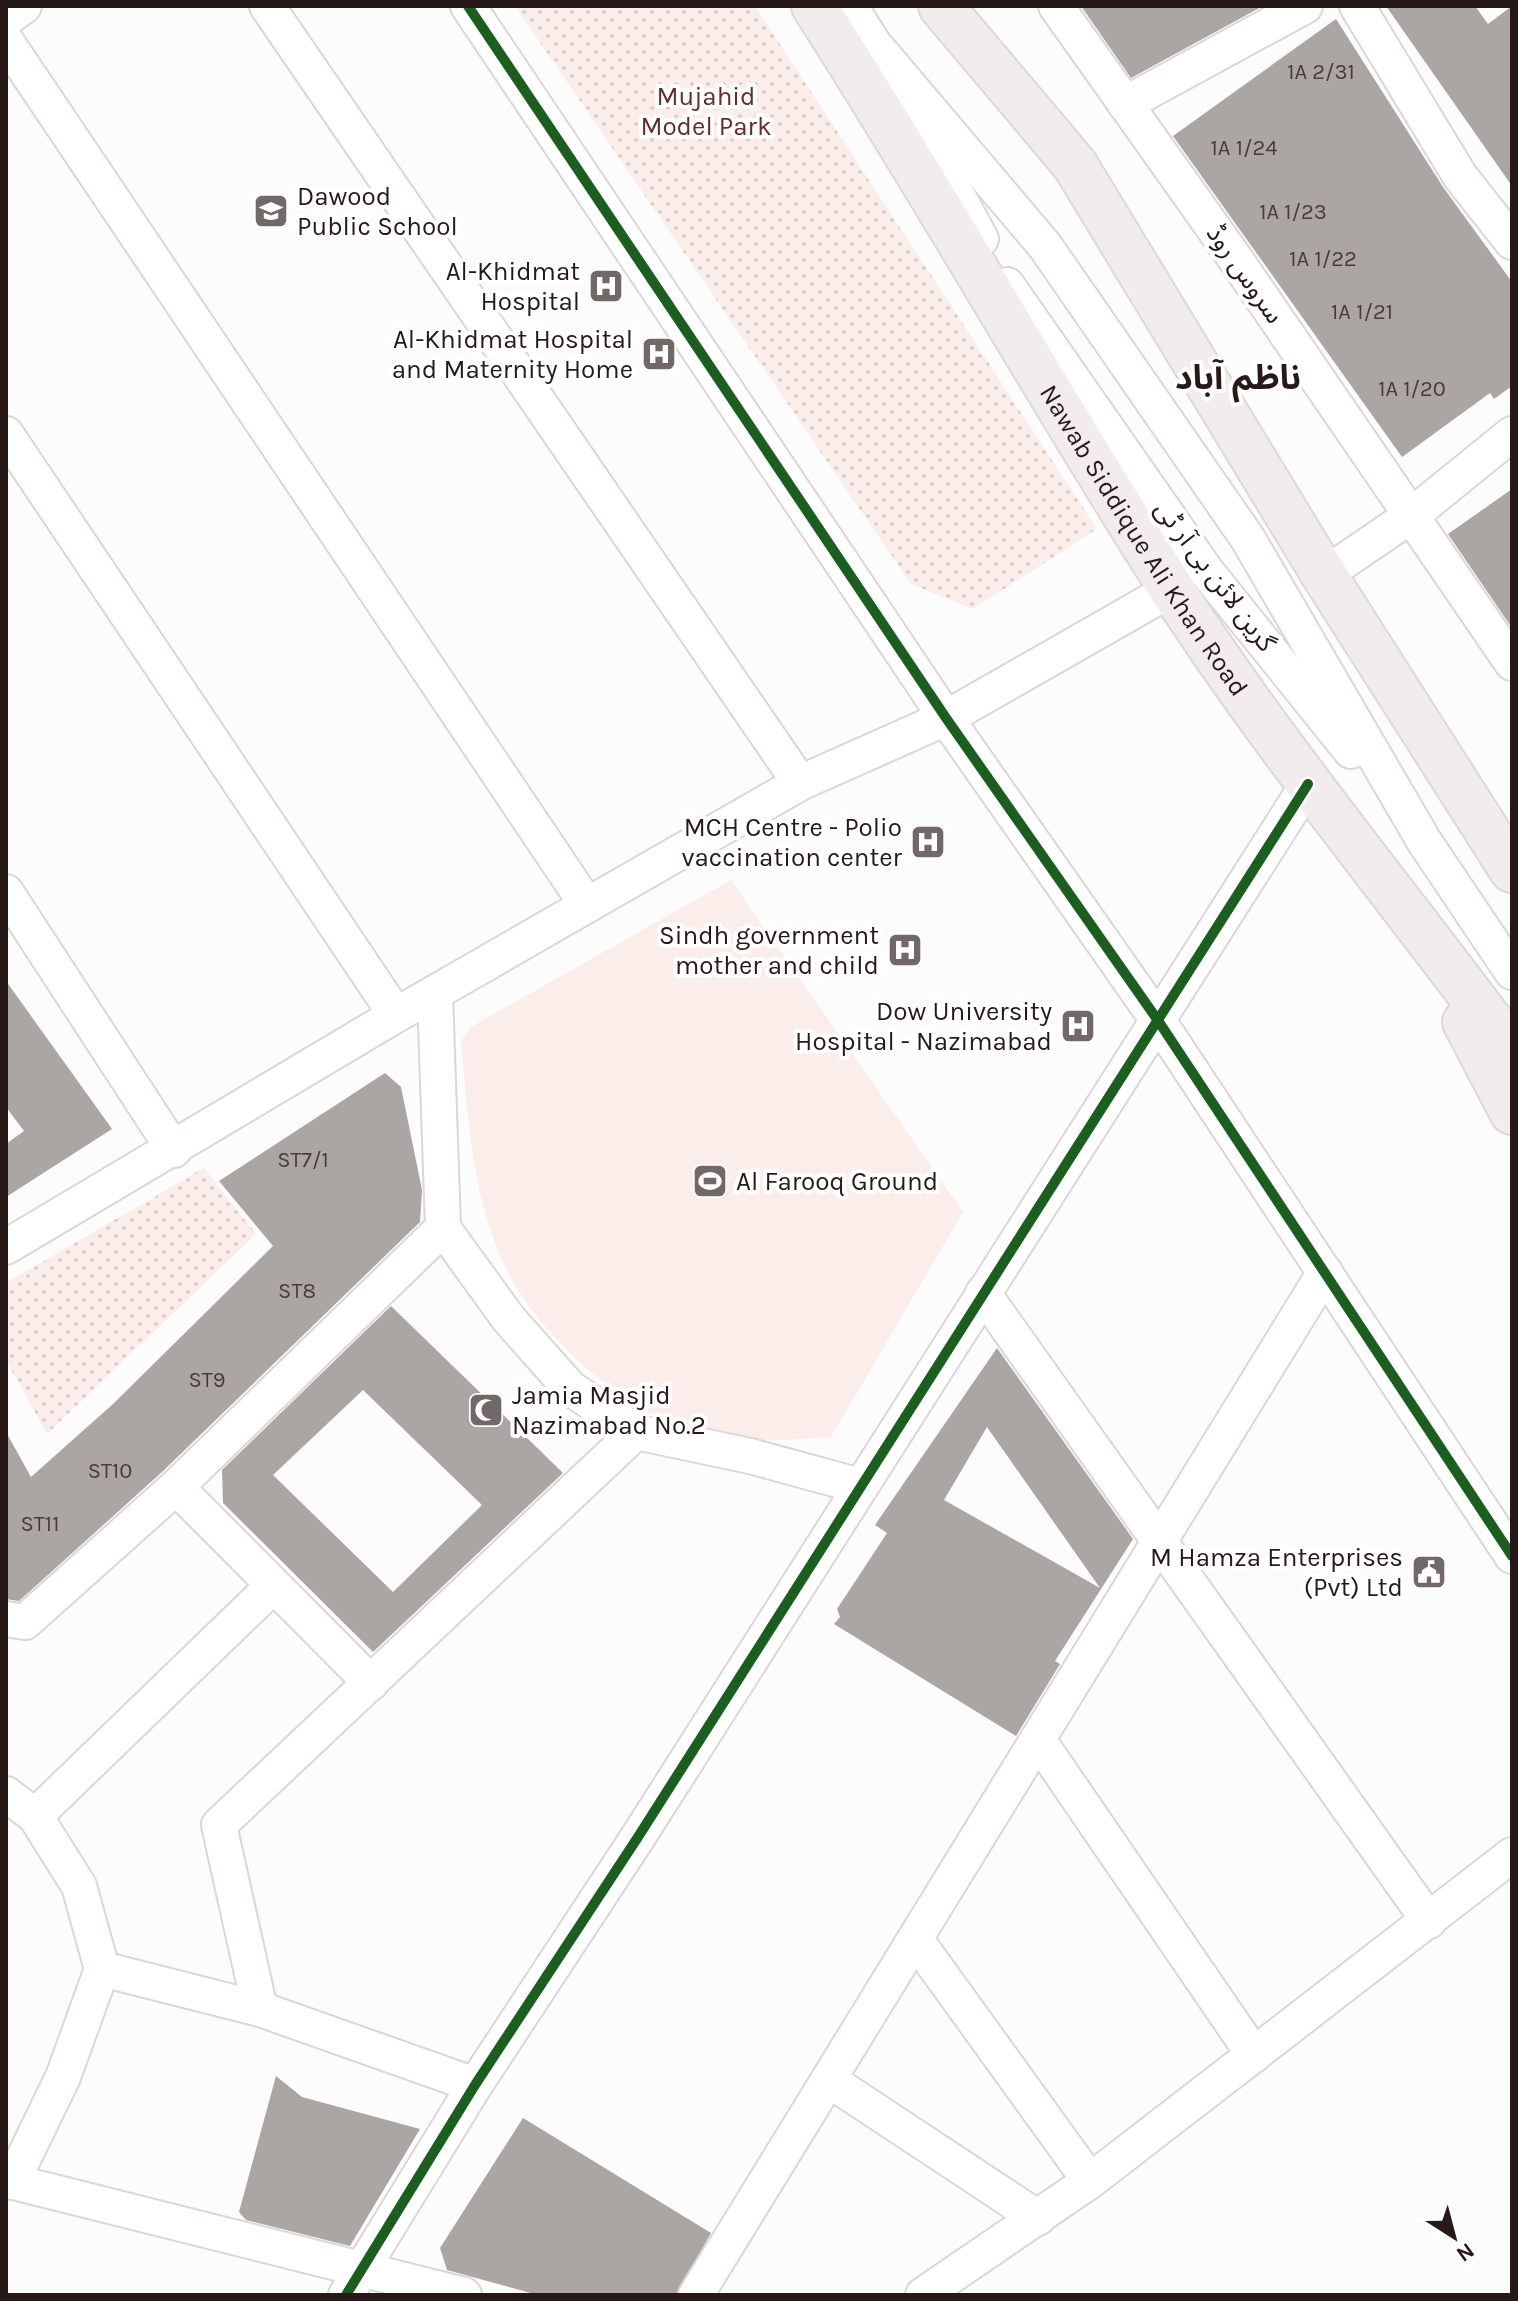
<svg xmlns="http://www.w3.org/2000/svg" width="1518" height="2301" font-family="Karla,'Noto Sans Arabic',sans-serif">
<style>
.green{fill:url(#green-dots)}
.pitch{fill:#fbedea}
.building{fill:#aba5a4;fill-rule:evenodd}
.lines{fill:none;stroke-linecap:round;stroke-linejoin:round}
.minor-casing{stroke:#dcd6d4;stroke-width:38}
.major-casing{stroke:#dbd9d8;stroke-width:48}
.minor{stroke:#fefffe;stroke-width:34}
.major{stroke:#f2ecec;stroke-width:44}
.cycleway-casing{stroke:#fff;stroke-width:15}
.cycleway{stroke:#1b5e20;stroke-width:10}
.labels{text-anchor:middle;dominant-baseline:central;stroke-width:8;stroke-linejoin:round;paint-order:stroke}
.number-label{font-size:22px;fill:#483c3b}
.park-label{font-size:26px;fill:#652c27;stroke:#fff}
.poi-label{font-size:26px;fill:#271918;stroke:#fff;text-anchor:end}
.street-label{font-size:26px;fill:#271918;stroke:#fff}
.district-label{font-size:34px;font-weight:bold;fill:#271918;stroke:#fff}
</style>
<defs>
<pattern id="green-dots" width="8" height="8" patternUnits="userSpaceOnUse" patternTransform="scale(2)"><rect width="8" height="8" fill="#fbedea"/><path d="M2 2h.1M6 6h.1" fill="none" stroke="#d7cbc8" stroke-width="1.8" stroke-linecap="round"/></pattern>
</defs>
<rect width="100%" height="100%" fill="#fbfcfb"/>
<g class="green">
<polygon points="515,6 755,6 1097,529 973,609 911,584"/>
<polygon points="204,1168 256,1234 47,1434 6,1360 6,1283"/>
</g>
<path class="pitch" d="M 731,880 L 963,1212 L 831,1437 C 791,1440 744,1443 704,1434 C 631,1418 541,1338 508,1272 C 472,1202 468,1118 461,1041 L 471,1027 Z"/>
<g class="building">
<polygon points="1081,6 1263,6 1131,78"/>
<polygon points="1386,6 1475,6 1488,24 1512,6 1512,186"/>
<polygon points="1336,19 1443,187 1512,282 1512,386 1494,399 1490,393 1402,457 1173,136"/>
<polygon points="1512,489 1512,628 1448,534"/>
<polygon points="6,981 112,1129 6,1197 6,1144 24,1131 6,1107"/>
<polygon points="385,1073 401,1087 422,1190 420,1222 162,1472 19,1601 6,1599 6,1432 31,1477 113,1404 273,1246 219,1181"/>
<path d="M 391,1306 L 563,1473 L 373,1652 L 223,1503 L 222,1470 ZM 363,1390 L 482,1505 L 393,1592 L 273,1475 Z"/>
<path d="M 997,1348 L 1133,1539 L 1055,1661 L 1060,1664 L 1016,1736 L 834,1624 L 840,1617 L 837,1609 L 887,1533 L 875,1525 ZM 987,1427 L 1100,1588 L 944,1500 Z"/>
<polygon points="276,2076 302,2097 420,2129 350,2246 246,2220 239,2212"/>
<polygon points="523,2118 711,2233 676,2295 538,2295 447,2270 440,2248"/>
</g>
<g class="lines">
<g class="minor-casing">
<g id="minor">
<polyline points="267,6 800,783"/>
<polyline points="468,6 946,718 1159,1022 1512,1556"/>
<polyline points="850,6 890,70"/>
<polyline points="1056,6 1234,257 1512,663"/>
<polyline points="1357,6 1460,176 1512,242"/>
<polyline points="6,19 24,6"/>
<polyline points="6,41 587,905"/>
<polyline points="879,50 1045,246 1248,539 1424,841 1512,972"/>
<polyline points="1125,104 1305,6"/>
<polyline points="913,113 981,239"/>
<polyline points="1007,285 1207,572 1351,751"/>
<polyline points="6,434 396,1015"/>
<polyline points="1324,575 1412,515 1512,434"/>
<polyline points="6,892 174,1150"/>
<polyline points="435,994 443,1228 508,1318 570,1388 636,1432 750,1456 860,1486"/>
<polyline points="6,1247 396,1015 800,783 946,718 1172,589"/>
<polyline points="983,1293 1429,1921"/>
<polyline points="176,1487 371,1683"/>
<polyline points="6,1619 25,1622 176,1487 443,1228"/>
<polyline points="1039,1741 1254,2055"/>
<polyline points="6,1794 35,1816 79,1886 102,1969 63,2077 12,2182"/>
<polyline points="35,1816 273,1586"/>
<polyline points="916,1940 1090,2181"/>
<polyline points="102,1969 260,2009 475,2085"/>
<polyline points="260,2009 219,1825 636,1432"/>
<polyline points="829,2080 1038,2218"/>
<polyline points="6,2180 464,2295"/>
<polyline points="346,2295 475,2085 638,1837 1308,784"/>
<polyline points="696,2295 1325,1272"/>
<polyline points="923,2295 1090,2181 1512,1855"/>
</g>
</g>
<g class="major-casing">
<g id="major">
<path id="s1" d="M 814,6 C 937,197 1048,396 1171,588 C 1275,749 1398,896 1512,1050"/>
<polyline points="941,6 1075,165 1324,575 1512,870"/>
<polyline points="1465,1022 1512,1112"/>
</g>
</g>
<use href="#minor" class="minor"/>
<use href="#major" class="major"/>
<g class="cycleway-casing">
<g id="cycleway">
<polyline points="468,6 946,718 1159,1022 1512,1556"/>
<polyline points="346,2295 475,2085 638,1837 1308,784"/>
</g>
</g>
<use href="#cycleway" class="cycleway"/>
</g>
<defs>
<g id="school-square" transform="scale(1.8)"><rect x="-9" y="-9" width="18" height="18" rx="4" fill="#716867" stroke="#fff"/><path d="M0-5L7-2L0 1L-7-2ZM-4 1L0 2.5L4 1V4Q0 6-4 4Z" fill="#fff"/></g>
<g id="hospital-square" transform="scale(1.8)"><rect x="-9" y="-9" width="18" height="18" rx="4" fill="#716867" stroke="#fff"/><path d="M-5-5h3v3.5h4V-5h3V5h-3V1.5h-4V5h-3Z" fill="#fff"/></g>
<g id="stadium-square" transform="scale(1.8)"><rect x="-9" y="-9" width="18" height="18" rx="4" fill="#716867" stroke="#fff"/><path d="M0-5a6.5 5 0 1 0 0 10a6.5 5 0 1 0 0-10ZM-3.5-1.8h7v3.6h-7Z" fill="#fff"/></g>
<g id="mosque-square" transform="scale(1.8)"><rect x="-9" y="-9" width="18" height="18" rx="4" fill="#716867" stroke="#fff"/><path d="M3.5-4.9A6 6 0 1 0 3.5 4.9A5 5 0 1 1 3.5-4.9Z" fill="#fff"/></g>
<g id="civic-square" transform="scale(1.8)"><rect x="-9" y="-9" width="18" height="18" rx="4" fill="#716867" stroke="#fff"/><path d="M-.6-6.5H3V-4.5H.6V-3L4-1V1h2V6H-6V1h2V-1L-.6-3ZM-1.2 2.5V6h2.4V2.5Z" fill="#fff"/></g>
</defs>
<g fill-rule="evenodd">
<use href="#school-square" x="271" y="211"/>
<use href="#hospital-square" x="606" y="286"/>
<use href="#hospital-square" x="659" y="354"/>
<use href="#hospital-square" x="928" y="842"/>
<use href="#hospital-square" x="905" y="950"/>
<use href="#hospital-square" x="1078" y="1026"/>
<use href="#stadium-square" x="710" y="1181"/>
<use href="#mosque-square" x="486" y="1410"/>
<use href="#civic-square" x="1429" y="1572"/>
</g>
<g class="labels">
<g class="number-label">
<text x="1321" y="72">1A 2/31</text>
<text x="1244" y="148">1A 1/24</text>
<text x="1293" y="212">1A 1/23</text>
<text x="1323" y="259">1A 1/22</text>
<text x="1362" y="312">1A 1/21</text>
<text x="1412" y="389">1A 1/20</text>
<text x="303" y="1160">ST7/1</text>
<text x="297" y="1291">ST8</text>
<text x="207" y="1380">ST9</text>
<text x="110" y="1471">ST10</text>
<text x="40" y="1524">ST11</text>
</g>
<g class="park-label">
<text x="706" y="96">Mujahid<tspan x="706" dy="30">Model Park</tspan></text>
</g>
<g class="poi-label">
<text x="297" y="196" text-anchor="start">Dawood<tspan x="297" dy="30">Public School</tspan></text>
<text x="580" y="271">Al-Khidmat<tspan x="580" dy="30">Hospital</tspan></text>
<text x="633" y="339">Al-Khidmat Hospital<tspan x="633" dy="30">and Maternity Home</tspan></text>
<text x="902" y="827">MCH Centre - Polio<tspan x="902" dy="30">vaccination center</tspan></text>
<text x="879" y="935">Sindh government<tspan x="879" dy="30">mother and child</tspan></text>
<text x="1052" y="1011">Dow University<tspan x="1052" dy="30">Hospital - Nazimabad</tspan></text>
<text x="736" y="1181" text-anchor="start">Al Farooq Ground</text>
<text x="512" y="1395" text-anchor="start">Jamia Masjid<tspan x="512" dy="30">Nazimabad No.2</tspan></text>
<text x="1403" y="1557">M Hamza Enterprises<tspan x="1403" dy="30">(Pvt) Ltd</tspan></text>
</g>
<g class="street-label">
<text transform="translate(1245 274) rotate(55)">سروس روڈ</text>
<text stroke="none"><textPath href="#s1" startOffset="628">Nawab Siddique Ali Khan Road</textPath></text>
<text transform="translate(1215 576) rotate(53)">گرین لائن بی آر ٹی</text>
</g>
<g class="district-label">
<text x="1238" y="378">ناظم آباد</text>
</g>
</g>
<rect width="1518" height="2301" fill="none" stroke="#271918" stroke-width="16"/>
<g transform="translate(1454 2237) rotate(144)" stroke="#ffffff" stroke-width="6" paint-order="stroke">
<path d="M0-6L14 30L0 20L-14 30Z" fill="#271918"/>
<text y="-12" font-size="22" font-weight="bold" text-anchor="middle" fill="#271918">N</text>
</g>
</svg>
